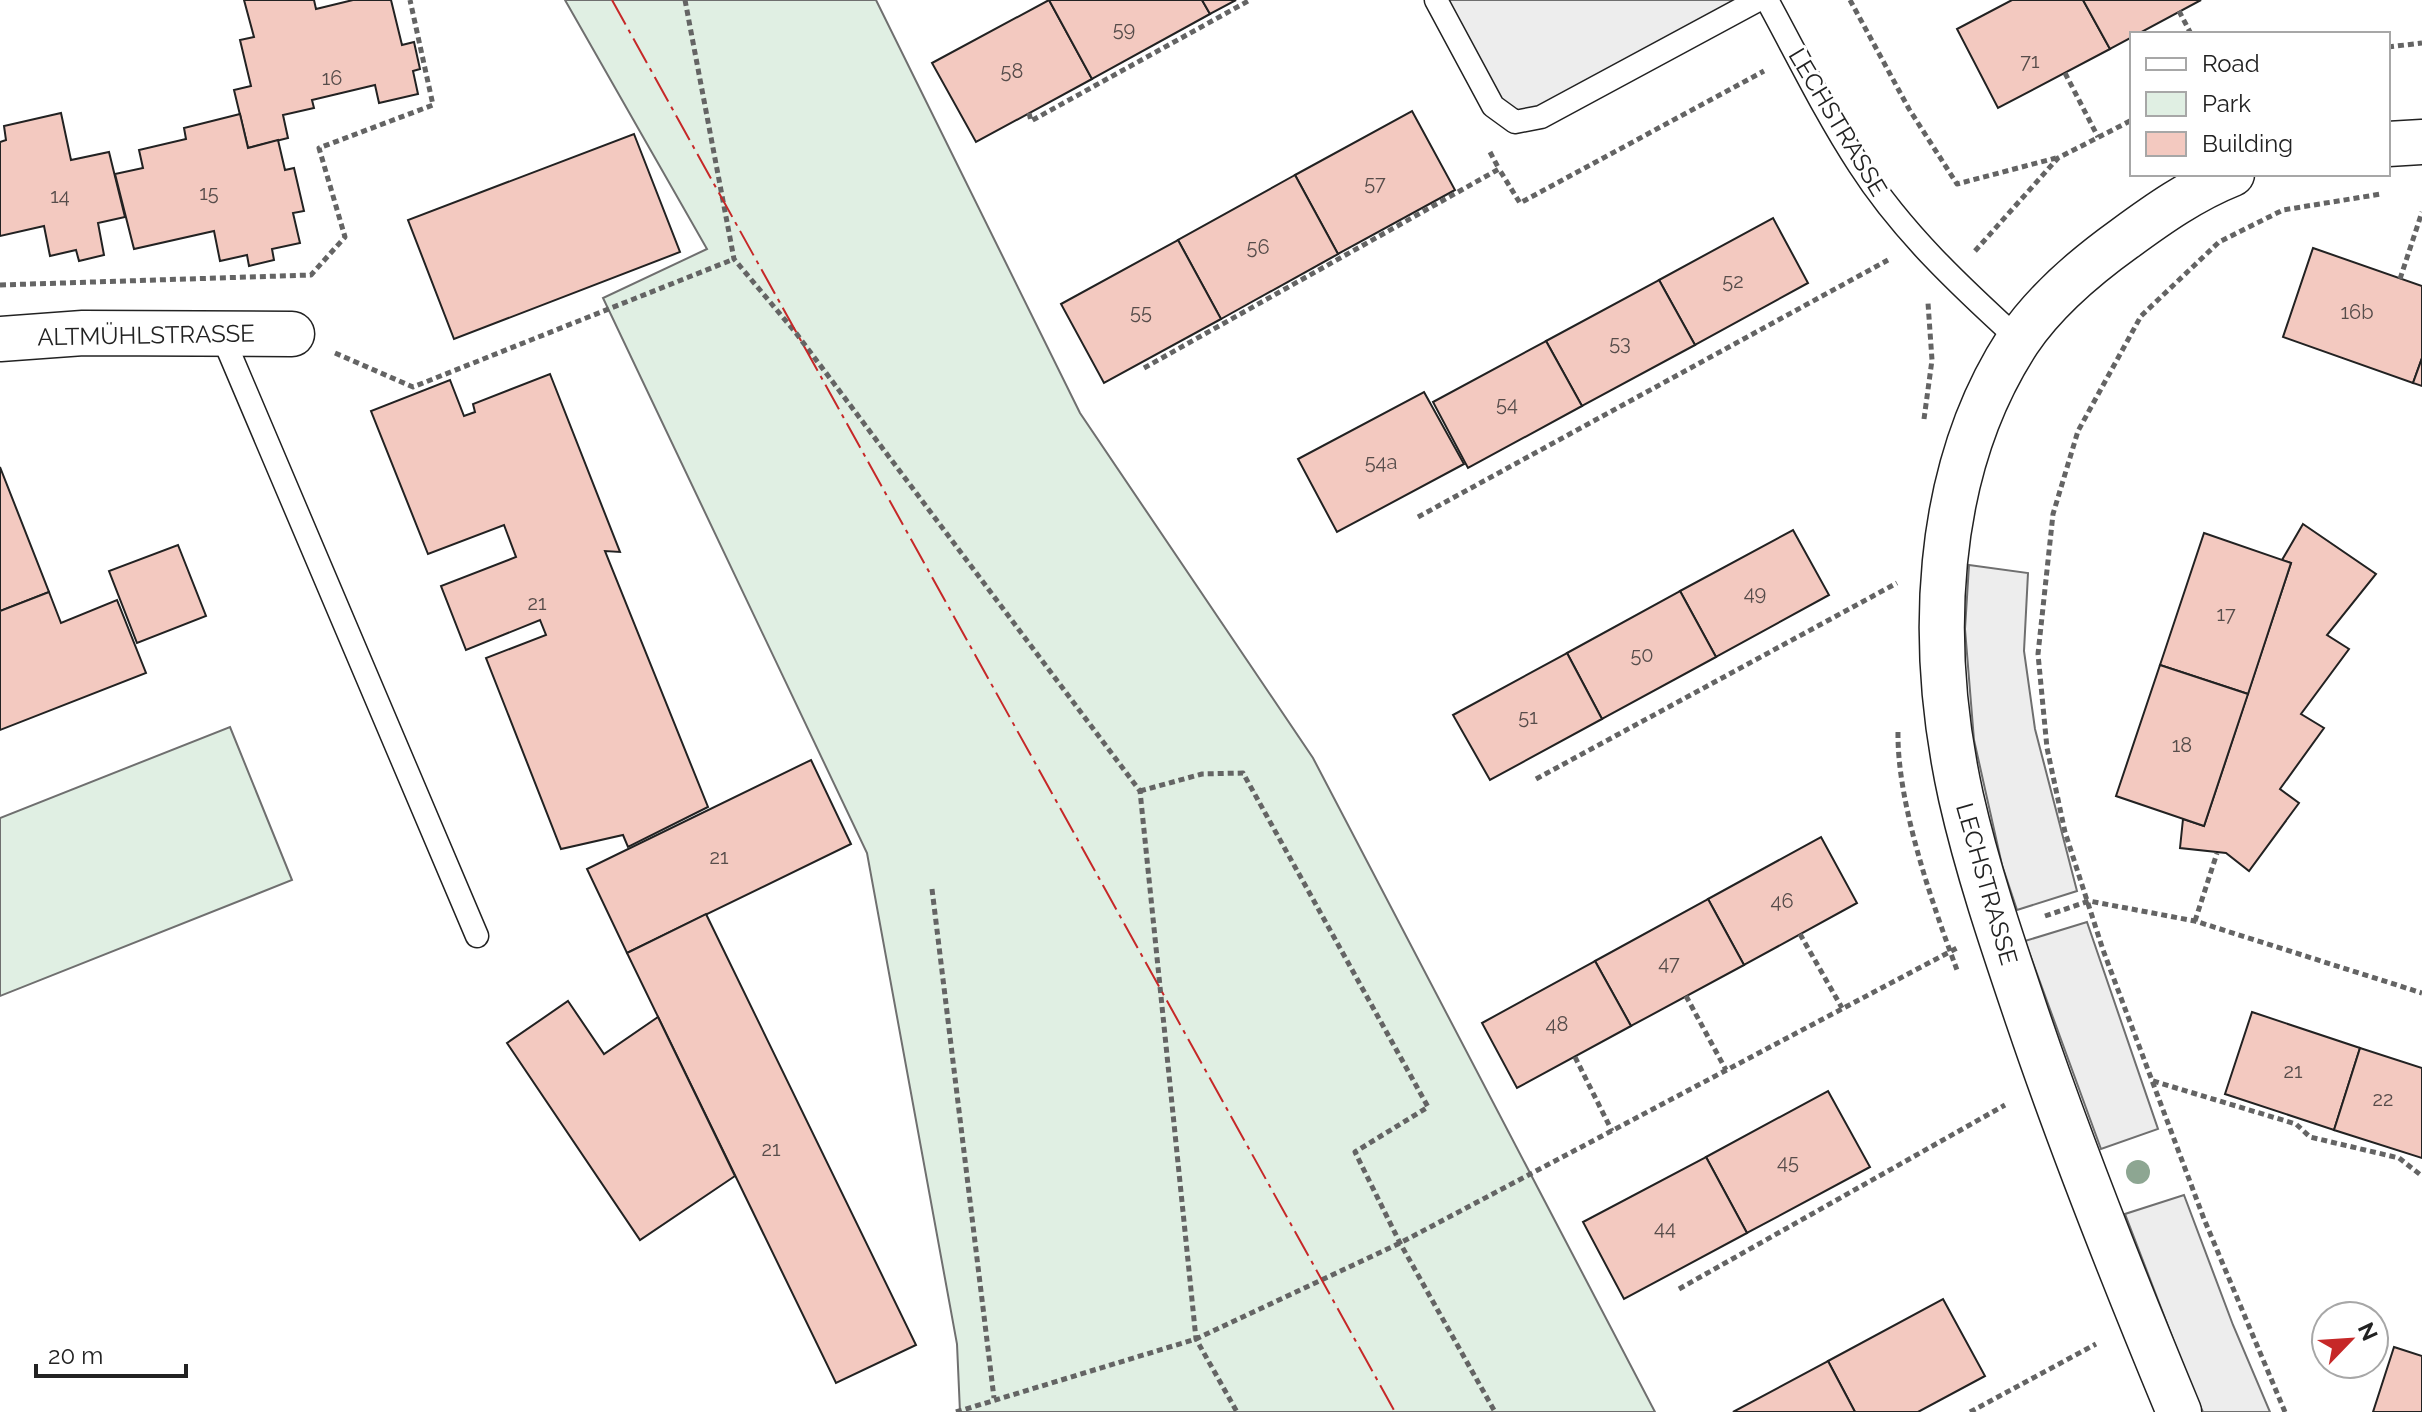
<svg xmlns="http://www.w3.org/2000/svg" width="2422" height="1412" font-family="Raleway,sans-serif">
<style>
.green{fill:#e0efe3;stroke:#6f6f6f;stroke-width:2}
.parking{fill:#ededed;stroke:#6f6f6f;stroke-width:2}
.building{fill:#f3c9c0;stroke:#222;stroke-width:2}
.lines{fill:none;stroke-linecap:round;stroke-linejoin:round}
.service-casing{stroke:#222;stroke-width:25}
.minor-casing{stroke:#222;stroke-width:47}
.path{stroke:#646464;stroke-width:5;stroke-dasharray:6 4;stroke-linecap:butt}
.service{stroke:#fff;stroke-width:22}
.minor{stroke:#fff;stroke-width:44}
.power{stroke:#c62828;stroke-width:2;stroke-dasharray:28 6 4 6;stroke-linecap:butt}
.tree{fill:#8da692}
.labels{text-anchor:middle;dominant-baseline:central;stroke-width:6;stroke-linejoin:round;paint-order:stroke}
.number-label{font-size:20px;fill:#564c4a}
.street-label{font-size:24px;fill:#222;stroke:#fff}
</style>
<rect width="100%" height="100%" fill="#fff"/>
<g class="green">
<polygon points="565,0 876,0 1080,413 1313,758 1655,1412 960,1412 957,1344 867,853 603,298 707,249"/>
<polygon points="230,727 292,880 0,996 0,818"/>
</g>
<g class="parking">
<polygon points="1436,0 1758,0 1515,122"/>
<polygon points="1969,565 2028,573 2024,651 2035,729 2077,891 2017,910 2002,865 1974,740 1965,629"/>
<polygon points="2087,922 2158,1129 2101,1149 2025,941"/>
<polygon points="2184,1195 2233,1325 2270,1412 2203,1412 2191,1386 2125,1214"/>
</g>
<g class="building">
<polygon points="244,0 314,0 316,9 353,0 391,0 402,45 414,42 420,69 413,71 418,94 379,103 375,85 312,100 314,108 283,115 288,138 248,148 234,90 251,86 240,40 254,37"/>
<polygon points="1049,0 1092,79 976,142 932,63"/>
<polygon points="1049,0 1202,0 1210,14 1092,79"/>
<polygon points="1202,0 1236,0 1210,14"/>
<polygon points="2012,0 2083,0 2110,49 1998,108 1957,29"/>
<polygon points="2083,0 2201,0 2110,49"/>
<polygon points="1412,111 1455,190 1338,254 1295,175"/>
<polygon points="61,113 71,160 109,152 125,217 98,223 104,255 79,261 76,250 50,256 44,226 0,236 0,142 6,140 4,126"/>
<polygon points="240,114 248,148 278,140 285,170 294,168 304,211 293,213 300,243 272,249 274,260 249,266 247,255 220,261 214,231 134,249 115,174 143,168 139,150 186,139 184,128"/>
<polygon points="634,134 680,252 454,339 408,220"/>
<polygon points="1295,175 1338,254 1221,319 1178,240"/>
<polygon points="1773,218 1808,283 1695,345 1659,280"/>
<polygon points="1178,240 1221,319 1104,383 1061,304"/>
<polygon points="2313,248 2422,286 2422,358 2413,383 2283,337"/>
<polygon points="1659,280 1695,345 1582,406 1546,341"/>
<polygon points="1546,341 1582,406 1468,468 1433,402"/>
<polygon points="2422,358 2422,386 2413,383"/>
<polygon points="550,374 620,552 605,551 708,807 628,847 623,835 561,849 486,658 546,635 540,620 466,650 441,586 516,557 504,525 428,554 371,411 450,380 464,416 475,412 473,404"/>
<polygon points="1424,392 1464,464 1337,532 1298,459"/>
<polygon points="0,467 49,592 0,611"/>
<polygon points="2303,524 2376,574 2327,635 2349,649 2301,714 2324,728 2280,789 2299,803 2249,871 2226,853 2180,848 2183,819 2204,826 2291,563 2282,560"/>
<polygon points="1793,530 1829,595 1716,657 1680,591"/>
<polygon points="2204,533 2291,563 2248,694 2160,665"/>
<polygon points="178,545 206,616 137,643 109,571"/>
<polygon points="1680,591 1716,657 1602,719 1567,653"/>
<polygon points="49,592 61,623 117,600 146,673 0,730 0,611"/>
<polygon points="1567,653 1602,719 1490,780 1453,715"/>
<polygon points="2160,665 2248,694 2204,826 2116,796"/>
<polygon points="811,760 851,844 627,953 587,869"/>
<polygon points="1821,837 1857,903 1744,965 1708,899"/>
<polygon points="1708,899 1744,965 1631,1026 1595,961"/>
<polygon points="706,914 916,1345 836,1383 627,953"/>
<polygon points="1595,961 1631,1026 1517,1088 1482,1023"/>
<polygon points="568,1001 604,1054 658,1017 735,1176 640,1240 507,1043"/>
<polygon points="2252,1012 2360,1048 2334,1130 2225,1094"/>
<polygon points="2360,1048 2422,1068 2422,1158 2334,1130"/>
<polygon points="1828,1091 1870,1167 1747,1233 1706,1157"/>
<polygon points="1706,1157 1747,1233 1624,1299 1583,1222"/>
<polygon points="1943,1299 1985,1376 1918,1412 1855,1412 1828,1361"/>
<polygon points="2394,1347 2422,1356 2422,1412 2373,1412"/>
<polygon points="1828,1361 1855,1412 1733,1412"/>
</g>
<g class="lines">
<g class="service-casing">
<g id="service">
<polyline points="1436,0 1493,106 1515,122 1541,117 1758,0"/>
<path d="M 1767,0 C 1797,55 1825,113 1859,165 C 1902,232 1961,287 2019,340"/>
<polyline points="221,333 477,936"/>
</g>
</g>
<g class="minor-casing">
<g id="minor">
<polyline points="2388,144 2422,142"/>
<polyline points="0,339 83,333 292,334"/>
<path d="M 2179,1412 C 2125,1282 2073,1152 2028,1019 C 2003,945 1978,872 1961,797 C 1928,647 1932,473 2018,341 C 2045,301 2085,267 2124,239 C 2158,214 2192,190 2232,174"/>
</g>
</g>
<g class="path">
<polyline points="685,0 734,259 796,333 1140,791 1196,1339 1237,1412"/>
<polyline points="1850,0 1909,109 1957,184 2056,158"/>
<polyline points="2179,11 2191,34"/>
<polyline points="2388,47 2422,43"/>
<polyline points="2065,73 2098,137"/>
<polyline points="1029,113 1031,121 1250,0"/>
<polyline points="1490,152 1499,169"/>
<polyline points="1975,251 2058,158 2132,120"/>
<polyline points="2400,279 2422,212"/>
<polyline points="0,285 311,275 345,237 319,148 433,105 410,0"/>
<polyline points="335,353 413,387 734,259"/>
<polyline points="1144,368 1499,169 1520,203 1764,71"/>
<polyline points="1924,419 1932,360 1928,303"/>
<polyline points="1418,517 1888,260"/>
<path d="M 1898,732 C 1897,803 1932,903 1957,970"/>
<polyline points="1536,779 1897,583"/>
<polyline points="1140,791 1202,774 1243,773 1428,1107 1355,1152 1400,1243 1495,1412"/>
<polyline points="932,889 994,1398"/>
<polyline points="2045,916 2089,901 2195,921 2422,993"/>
<polyline points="2195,921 2217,853"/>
<polyline points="1800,934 1842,1008"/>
<polyline points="1686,996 1726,1070"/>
<polyline points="1575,1057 1612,1131"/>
<polyline points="2153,1081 2296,1124 2310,1137 2399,1158 2422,1176"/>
<polyline points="1679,1289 2005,1105"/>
<polyline points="956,1412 1196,1339 1400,1243 1957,948"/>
<polyline points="1970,1412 2096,1344"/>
<polyline points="2285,1412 2204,1219 2103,950 2065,832 2047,748 2038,654 2053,514 2078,431 2141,316 2219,242 2283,210 2381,194"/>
</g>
<use href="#service" class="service"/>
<use href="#minor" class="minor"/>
<polyline class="power" points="612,0 1395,1412"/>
</g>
<circle class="tree" cx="2138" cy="1172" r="12"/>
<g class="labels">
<g class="number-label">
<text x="1124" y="29">59</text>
<text x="2030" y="61">71</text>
<text x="1012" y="71">58</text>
<text x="332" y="78">16</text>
<text x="1375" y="183">57</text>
<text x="209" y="193">15</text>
<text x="60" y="196">14</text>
<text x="1258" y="247">56</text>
<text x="1733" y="281">52</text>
<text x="1141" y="312">55</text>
<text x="2357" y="312">16b</text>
<text x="1620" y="343">53</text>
<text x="1507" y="404">54</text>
<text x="1381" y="462">54a</text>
<text x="1755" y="593">49</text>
<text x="537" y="603">21</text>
<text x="2226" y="614">17</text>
<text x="1642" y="655">50</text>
<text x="1528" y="717">51</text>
<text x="2182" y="745">18</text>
<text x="719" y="857">21</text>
<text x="1782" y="901">46</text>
<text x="1669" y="963">47</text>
<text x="1557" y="1024">48</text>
<text x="2293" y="1071">21</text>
<text x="2383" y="1099">22</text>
<text x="771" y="1149">21</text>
<text x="1788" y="1162">45</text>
<text x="1665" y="1228">44</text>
</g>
<g class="street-label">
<text transform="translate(1838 122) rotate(59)">LECHSTRASSE</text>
<text transform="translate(146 335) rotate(-1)">ALTMÜHLSTRASSE</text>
<text transform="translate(1987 884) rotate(74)">LECHSTRASSE</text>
</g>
</g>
<rect x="2130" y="32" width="260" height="144" fill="#ffffff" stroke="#a7a7a7" stroke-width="2"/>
<rect x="2146" y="58" width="40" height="12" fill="#ffffff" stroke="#a7a7a7" stroke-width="2"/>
<text x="2202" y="72" font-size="24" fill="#222222">Road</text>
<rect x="2146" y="92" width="40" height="24" fill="#e0efe3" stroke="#a7a7a7" stroke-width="2"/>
<text x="2202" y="112" font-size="24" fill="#222222">Park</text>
<rect x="2146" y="132" width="40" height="24" fill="#f3c9c0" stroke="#a7a7a7" stroke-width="2"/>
<text x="2202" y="152" font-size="24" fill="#222222">Building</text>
<g transform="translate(2350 1340) rotate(65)"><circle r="38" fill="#ffffff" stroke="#a7a7a7" stroke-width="2"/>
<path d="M0-6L14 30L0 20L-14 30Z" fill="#c62828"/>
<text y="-12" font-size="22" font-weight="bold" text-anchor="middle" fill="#222222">N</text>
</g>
<path d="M36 1364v12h150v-12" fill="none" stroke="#222222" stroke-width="4"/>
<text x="48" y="1364" font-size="24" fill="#222222" stroke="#ffffff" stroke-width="6" paint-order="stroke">20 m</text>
</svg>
